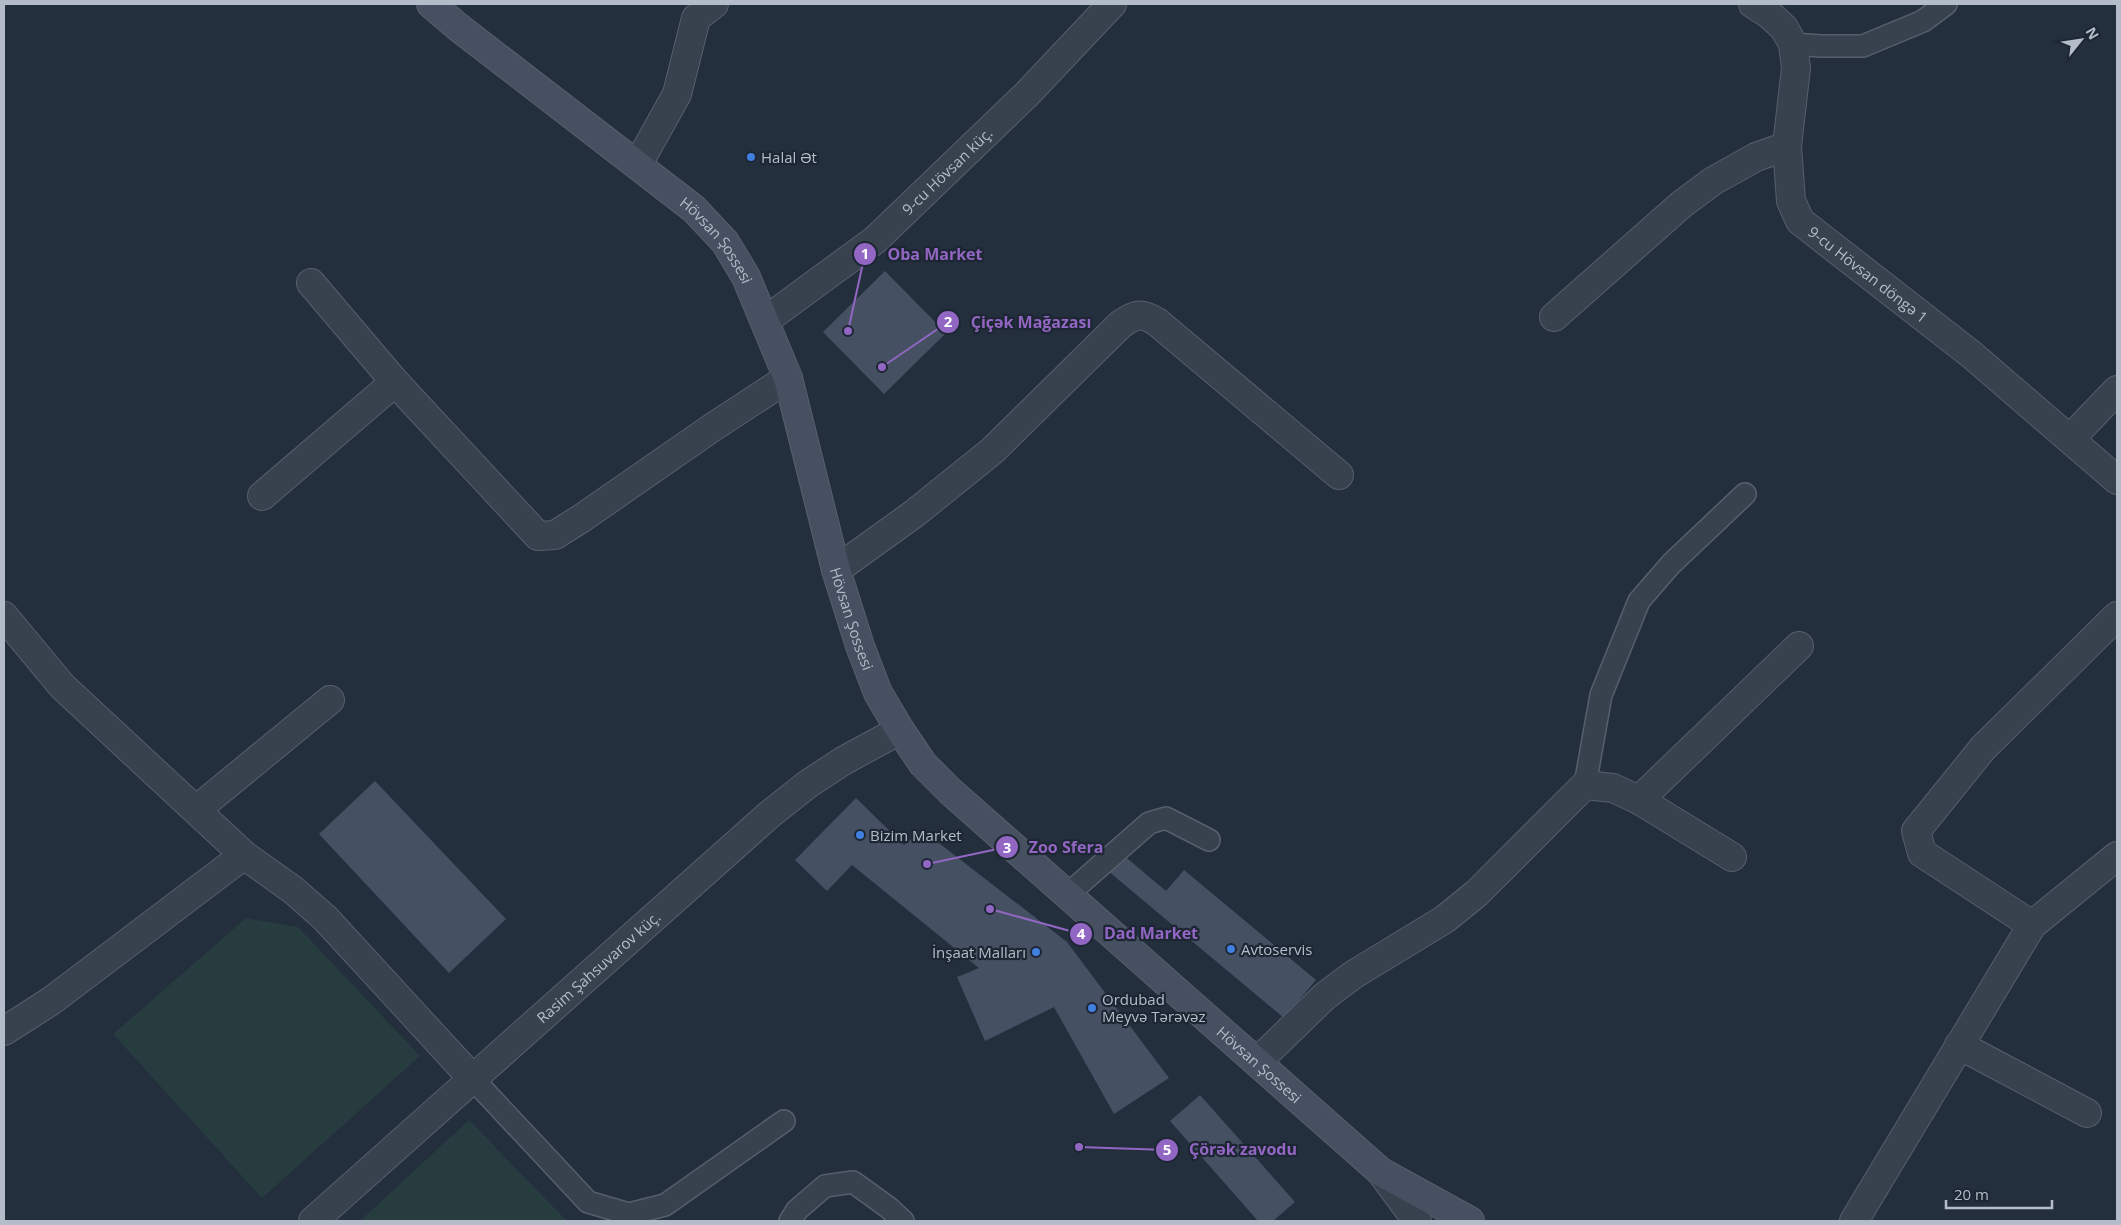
<svg xmlns="http://www.w3.org/2000/svg" width="2121" height="1225" font-family="'Open Sans',sans-serif">
<style>
.green{fill:#263c3f}
.building{fill:#455162}
.lines{fill:none;stroke-linecap:round;stroke-linejoin:round}
.service-casing{stroke:#565f6c;stroke-width:24}
.minor-casing{stroke:#565f6c;stroke-width:30}
.tertiary-casing{stroke:#565f6c;stroke-width:30}
.secondary-casing{stroke:#565f6c;stroke-width:30}
.service{stroke:#38414e;stroke-width:21}
.minor{stroke:#38414e;stroke-width:28}
.tertiary{stroke:#38414e;stroke-width:28}
.secondary{stroke:#465061;stroke-width:28}
.shop-dot{fill:#3f7fe0;stroke:#1d2633;stroke-width:2}
.labels{text-anchor:middle;dominant-baseline:central;stroke-width:4.5;stroke-linejoin:round;paint-order:stroke}
.poi-label{font-size:15px;fill:#b4bcc9;stroke:#1d2633;text-anchor:start}
.street-label{font-size:15px;fill:#b4bcc9;stroke:#1d2633}
.leader{fill:none;stroke:#9266c3;stroke-width:2}
.callout-dot{fill:#9266c3;stroke:#1d2633;stroke-width:2}
.mark-label{font-size:15px;text-anchor:middle;font-weight:bold;fill:#fff}
.callout-label{font-size:16px;text-anchor:middle;font-weight:bold;fill:#9266c3;stroke:#1d2633;stroke-width:4.5;stroke-linejoin:round;paint-order:stroke}
</style>
<rect width="100%" height="100%" fill="#242f3e"/>
<g class="green">
<polygon points="246,918 298,927 420,1056 262,1198 113,1034"/>
<polygon points="469,1120 567,1221 360,1221"/>
</g>
<g class="building">
<polygon points="885,271 946,333 884,394 823,332"/>
<polygon points="375,781 506,919 449,973 319,834"/>
<polygon points="856,798 904,845 922,830 1067,942 1169,1078 1114,1114 1054,1007 985,1041 957,977 979,968 852,865 827,891 795,860"/>
<polygon points="1122,854 1166,891 1184,870 1316,980 1284,1018 1108,871"/>
<polygon points="1200,1095 1295,1202 1273,1221 1258,1221 1170,1121"/>
</g>
<g class="lines">
<g class="service-casing">
<g id="service">
<polyline points="1793,44 1821,46 1863,46 1923,21 1946,4"/>
<polyline points="1585,785 1601,695 1639,601 1671,564 1745,494"/>
<polyline points="1067,895 1149,823 1166,818 1209,840"/>
<polyline points="472,1078 588,1202 629,1214 665,1205 784,1121"/>
<polyline points="790,1221 797,1210 825,1186 853,1182 889,1208 903,1221"/>
</g>
</g>
<g class="minor-casing">
<g id="minor">
<path id="s1" d="M 1753,4 L 1770,15 L 1784,28 L 1793,44 L 1796,68 L 1787,146 L 1791,201 L 1800,221 L 1972,355 L 2117,480"/>
<polyline points="638,164 677,94 696,18 714,4"/>
<polyline points="311,283 395,382 538,536 555,535 582,518 713,427 788,378"/>
<polyline points="1554,317 1682,204 1713,181 1756,157 1787,146"/>
<path id="s2" d="M 766,320 L 875,240 L 1027,94 L 1112,4"/>
<polyline points="2070,439 2117,390"/>
<polyline points="262,496 395,382"/>
<path d="M 836,570 L 915,513 L 992,451 L 1121,324 C 1136,314 1141,312 1157,322 L 1339,475"/>
<polyline points="4,616 62,686 244,855 293,890 325,918 472,1078"/>
<polyline points="1639,800 1799,646"/>
<polyline points="196,810 330,700"/>
<polyline points="2032,925 1922,853 1916,831 1983,748 2117,616"/>
<polyline points="4,1031 51,1001 244,855"/>
<polyline points="1959,1045 2087,1113"/>
<polyline points="1258,1061 1325,996 1353,975 1445,919 1477,893 1585,785 1613,788 1639,800 1732,857"/>
<polyline points="1854,1221 2032,925 2117,856"/>
</g>
</g>
<g class="tertiary-casing">
<g id="tertiary">
<polyline points="1381,1172 1417,1221"/>
<path id="s3" d="M 313,1221 L 770,814 L 808,784 L 843,761 L 900,730"/>
</g>
</g>
<g class="secondary-casing">
<g id="secondary">
<path id="s4" d="M 431,4 L 458,27 L 694,209 L 725,242 L 746,277 L 788,378 L 836,570 L 860,646 L 878,693 L 900,730 L 923,764 L 950,791 L 1381,1172 L 1470,1221"/>
</g>
</g>
<use href="#service" class="service"/>
<use href="#minor" class="minor"/>
<use href="#tertiary" class="tertiary"/>
<use href="#secondary" class="secondary"/>
</g>
<g class="shop-dot">
<circle cx="751" cy="157" r="5"/>
<circle cx="860" cy="835" r="5"/>
<circle cx="1231" cy="949" r="5"/>
<circle cx="1036" cy="952" r="5"/>
<circle cx="1092" cy="1008" r="5"/>
</g>
<g class="labels">
<g class="poi-label">
<text x="761" y="157">Halal Ət</text>
<text x="870" y="835">Bizim Market</text>
<text x="1241" y="949">Avtoservis</text>
<text x="1026" y="952" text-anchor="end">İnşaat Malları</text>
<text x="1102" y="999">Ordubad<tspan x="1102" dy="17">Meyvə Tərəvəz</tspan></text>
</g>
<g class="street-label">
<text stroke="none"><textPath href="#s2" startOffset="235">9-cu Hövsan küç.</textPath></text>
<text stroke="none"><textPath href="#s4" startOffset="372">Hövsan Şossesi</textPath></text>
<text stroke="none"><textPath href="#s1" startOffset="324">9-cu Hövsan döngə 1</textPath></text>
<text stroke="none"><textPath href="#s4" startOffset="778">Hövsan Şossesi</textPath></text>
<text stroke="none"><textPath href="#s3" startOffset="382">Rasim Şahsuvarov küç.</textPath></text>
<text stroke="none"><textPath href="#s4" startOffset="1392">Hövsan Şossesi</textPath></text>
</g>
</g>
<path class="leader" d="M848 331L865 254M882 367L948 322M927 864L1007 847M990 909L1081 934M1079 1147L1167 1150"/>
<g class="callout-dot">
<circle cx="848" cy="331" r="5"/>
<circle cx="882" cy="367" r="5"/>
<circle cx="927" cy="864" r="5"/>
<circle cx="990" cy="909" r="5"/>
<circle cx="1079" cy="1147" r="5"/>
<circle cx="865" cy="254" r="12"/>
<circle cx="948" cy="322" r="12"/>
<circle cx="1007" cy="847" r="12"/>
<circle cx="1081" cy="934" r="12"/>
<circle cx="1167" cy="1150" r="12"/>
</g>
<g class="mark-label">
<text x="865" y="259">1</text>
<text x="948" y="327">2</text>
<text x="1007" y="853">3</text>
<text x="1081" y="939">4</text>
<text x="1167" y="1155">5</text>
</g>
<g class="callout-label">
<text x="935" y="260">Oba Market</text>
<text x="1031" y="328">Çiçək Mağazası</text>
<text x="1066" y="853">Zoo Sfera</text>
<text x="1151" y="939">Dad Market</text>
<text x="1243" y="1155">Çörək zavodu</text>
</g>
<rect width="2121" height="1225" fill="none" stroke="#b4bcc9" stroke-width="10"/>
<g transform="translate(2081 40) rotate(60)" stroke="#1d2633" stroke-width="4" paint-order="stroke">
<path d="M0-4L9 19L0 12L-9 19Z" fill="#b4bcc9"/>
<text y="-8" font-size="14" font-weight="bold" text-anchor="middle" fill="#b4bcc9">N</text>
</g>
<path d="M1946 1200v8h106v-8" fill="none" stroke="#b4bcc9" stroke-width="2.5"/>
<text x="1954" y="1200" font-size="15" fill="#b4bcc9" stroke="#1d2633" stroke-width="4" paint-order="stroke">20 m</text>
</svg>
